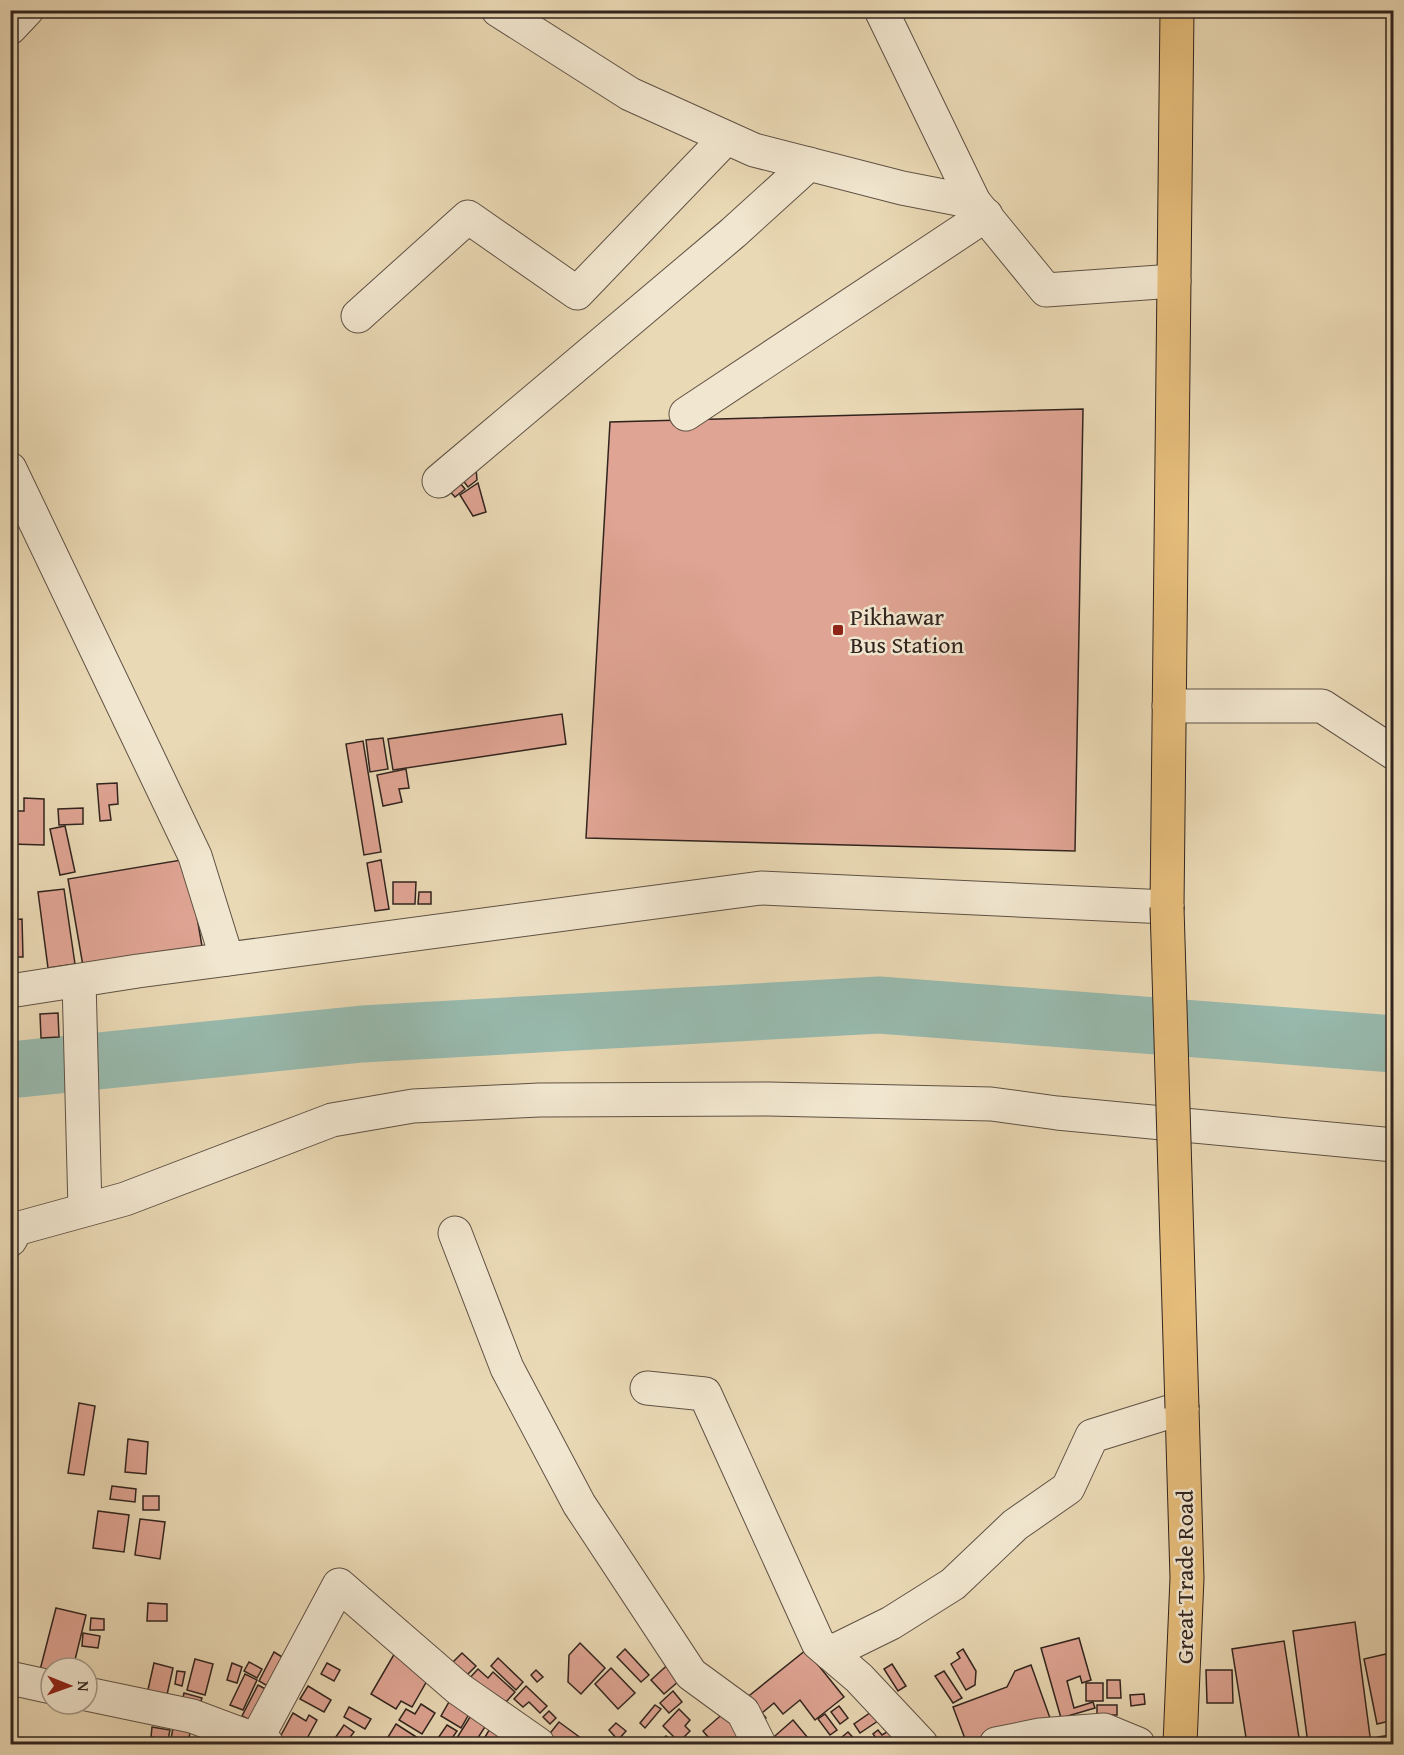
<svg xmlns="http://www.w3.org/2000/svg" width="1404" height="1755" font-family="'Gentium Book Plus',serif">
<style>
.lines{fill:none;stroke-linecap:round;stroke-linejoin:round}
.river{stroke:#98baae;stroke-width:57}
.building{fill:#dfa493;stroke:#31241e;stroke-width:1.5}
.minor-casing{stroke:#5f5144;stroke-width:35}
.major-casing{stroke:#31241e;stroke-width:35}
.minor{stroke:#f1e6cf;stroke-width:33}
.major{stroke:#e5bc7a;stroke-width:33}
.major-bridge-casing{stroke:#31241e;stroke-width:35;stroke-linecap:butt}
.major-bridge{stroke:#e5bc7a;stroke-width:33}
.poi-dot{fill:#8f2418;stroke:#f1e6cf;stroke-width:2}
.labels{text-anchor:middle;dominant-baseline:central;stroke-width:5;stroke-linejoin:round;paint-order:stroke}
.poi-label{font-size:24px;fill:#31241e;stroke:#f1e6cf;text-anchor:start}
.street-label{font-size:24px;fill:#31241e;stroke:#f1e6cf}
</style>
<rect width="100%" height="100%" fill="#ead9b5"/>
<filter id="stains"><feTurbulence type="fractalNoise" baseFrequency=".00333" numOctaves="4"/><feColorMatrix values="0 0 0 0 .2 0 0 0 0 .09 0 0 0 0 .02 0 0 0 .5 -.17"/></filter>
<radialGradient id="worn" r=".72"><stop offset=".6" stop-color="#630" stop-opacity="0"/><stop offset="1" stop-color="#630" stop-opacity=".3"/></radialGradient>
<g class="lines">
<polyline class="river" points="10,1070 362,1034 879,1005 1394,1044"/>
</g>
<g class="building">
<polygon points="1083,409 1075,851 586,838 610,422"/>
<polygon points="475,457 477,480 468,487 458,474"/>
<polygon points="455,477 465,489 455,497 445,486"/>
<polygon points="478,483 486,512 473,516 460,495"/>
<polygon points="562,714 566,744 393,770 388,739"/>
<polygon points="383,738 388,769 370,772 366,740"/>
<polygon points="363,741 381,852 364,855 346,744"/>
<polygon points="406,769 409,788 399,789 402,802 383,806 377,775"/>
<polygon points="117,783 118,804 109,805 111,820 100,821 97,784"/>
<polygon points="24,798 44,799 44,845 11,844 12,811 24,811"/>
<polygon points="83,808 83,824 59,825 58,809"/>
<polygon points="65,826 75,872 60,875 50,829"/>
<polygon points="187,859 203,952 84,972 68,879"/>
<polygon points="381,860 389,909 375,911 367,863"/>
<polygon points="393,882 416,882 415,904 393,904"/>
<polygon points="64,889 75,964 48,968 38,892"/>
<polygon points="419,892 431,892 431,904 418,904"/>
<polygon points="22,919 23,957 10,957 10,920"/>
<polygon points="58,1013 59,1037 41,1038 40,1014"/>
<polygon points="79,1403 95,1406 84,1475 68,1473"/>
<polygon points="128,1439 148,1442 146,1474 125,1472"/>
<polygon points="112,1486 136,1489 135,1502 110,1499"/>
<rect x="143" y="1496" width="16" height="14"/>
<polygon points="98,1511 129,1515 124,1552 93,1548"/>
<polygon points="140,1519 165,1522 160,1559 135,1555"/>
<polygon points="148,1603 167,1604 167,1621 147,1621"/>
<polygon points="56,1608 86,1615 73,1668 51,1668 51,1673 40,1670"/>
<polygon points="91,1618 104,1619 104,1630 90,1630"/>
<polygon points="1355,1622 1371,1744 1308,1744 1293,1631"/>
<polygon points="83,1633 100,1636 98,1648 82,1646"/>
<polygon points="1079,1638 1091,1680 1082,1683 1080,1676 1067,1681 1074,1708 1093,1702 1095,1708 1061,1718 1041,1648"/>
<polygon points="1284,1641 1300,1744 1247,1744 1232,1649"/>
<polygon points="580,1643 605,1668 581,1694 568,1682 569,1655"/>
<polygon points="625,1649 649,1675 641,1682 617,1657"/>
<polygon points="963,1649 976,1671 975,1685 966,1690 951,1664 960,1658 957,1653"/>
<polygon points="806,1650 844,1697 815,1720 800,1700 783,1714 774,1703 762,1713 766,1718 758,1725 740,1703"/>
<polygon points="396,1651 432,1672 412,1707 401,1701 396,1709 371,1694"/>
<polygon points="274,1652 292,1663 276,1691 259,1681"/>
<polygon points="462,1653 476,1666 462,1680 448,1667"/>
<polygon points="1386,1654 1394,1690 1394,1720 1377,1724 1364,1659"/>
<polygon points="498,1658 523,1682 516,1690 491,1666"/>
<polygon points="195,1659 213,1664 205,1695 187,1690"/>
<polygon points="674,1659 687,1674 664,1694 651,1680"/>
<polygon points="249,1662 262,1669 257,1678 244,1671"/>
<polygon points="154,1663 173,1668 166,1699 147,1694"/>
<polygon points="232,1663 242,1667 237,1683 227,1680"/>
<polygon points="327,1663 340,1670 334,1681 321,1674"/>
<polygon points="892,1664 906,1686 898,1691 884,1669"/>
<polygon points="1031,1665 1050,1718 978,1744 967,1744 953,1707 1007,1687 1015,1671"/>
<polygon points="611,1668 635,1693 618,1709 595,1684"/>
<polygon points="478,1669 488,1678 493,1672 515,1692 496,1713 465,1683"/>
<polygon points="536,1670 543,1677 537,1682 531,1675"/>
<polygon points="1206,1670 1232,1670 1233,1703 1207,1703"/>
<polygon points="177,1671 185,1672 182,1686 175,1684"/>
<polygon points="944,1671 962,1698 953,1703 935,1676"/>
<polygon points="245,1674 257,1680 243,1710 230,1705"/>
<polygon points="1107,1680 1120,1680 1121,1698 1107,1698"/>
<rect x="1086" y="1683" width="17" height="18"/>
<polygon points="258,1685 275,1694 254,1722 242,1716"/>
<polygon points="308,1686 331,1700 324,1712 300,1699"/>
<polygon points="526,1686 547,1706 540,1713 529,1702 523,1707 514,1699"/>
<polygon points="673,1691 682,1702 669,1713 660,1703"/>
<polygon points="184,1693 202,1698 199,1707 182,1703"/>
<polygon points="1144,1694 1145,1704 1131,1706 1130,1695"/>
<polygon points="453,1695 473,1707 461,1728 441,1716"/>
<polygon points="421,1704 435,1713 422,1734 399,1720 406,1709 415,1714"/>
<polygon points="655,1705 661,1709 645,1728 640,1723"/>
<rect x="1097" y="1705" width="20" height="10"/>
<polygon points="839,1706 848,1718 840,1724 831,1712"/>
<polygon points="349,1707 371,1719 365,1729 344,1717"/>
<polygon points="877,1708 890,1725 884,1729 878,1721 860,1733 854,1724"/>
<polygon points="475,1709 490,1719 474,1744 460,1744 455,1741"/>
<polygon points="679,1709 690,1720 685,1726 690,1731 679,1742 663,1726"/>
<polygon points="549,1711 556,1718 550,1724 543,1717"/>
<polygon points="726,1711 753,1744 714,1744 703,1731"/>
<polygon points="293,1713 306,1721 309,1715 317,1720 304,1744 289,1744 279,1739"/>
<polygon points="825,1714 837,1730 830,1735 818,1719"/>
<polygon points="193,1720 188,1742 171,1739 173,1728"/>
<polygon points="793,1720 813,1744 769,1744 767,1743"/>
<polygon points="559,1722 589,1744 546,1744 543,1742"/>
<polygon points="1394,1722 1394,1740 1393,1740 1390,1723"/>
<polygon points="616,1723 626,1731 618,1740 609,1730"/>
<polygon points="396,1724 424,1742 422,1744 388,1744 385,1742"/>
<polygon points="344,1725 354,1732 345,1744 331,1744"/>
<polygon points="447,1725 457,1731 448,1744 434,1744"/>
<polygon points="492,1725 503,1731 496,1744 481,1744"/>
<polygon points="152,1727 170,1730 168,1740 151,1737"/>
<polygon points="895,1727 906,1744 880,1744 873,1734 878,1730 882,1735"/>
<polygon points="848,1732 859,1744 838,1744 836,1742"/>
<polygon points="1391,1735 1394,1744 1379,1744 1378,1737"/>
<polygon points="666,1736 676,1744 658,1744"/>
</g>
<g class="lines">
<g class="minor-casing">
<g id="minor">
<polyline points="498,10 630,94 754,150 902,188 974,202 1046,290 1174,281"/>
<polyline points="881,10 974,202"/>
<polyline points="10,28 27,10"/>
<polyline points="358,316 468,217 577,293 726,138"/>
<polyline points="686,414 986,215"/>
<polyline points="10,469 195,856 227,959"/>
<polyline points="439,481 733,233 809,164"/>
<polyline points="1169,706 1322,706 1394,753"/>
<polyline points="79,981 85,1209"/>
<polyline points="10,991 138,971 761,888 1167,907"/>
<polyline points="455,1233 507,1368 579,1504 691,1674 743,1712 759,1744"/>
<polyline points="10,1240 16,1229 125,1199 332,1120 413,1106 539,1100 769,1099 991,1104 1057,1113 1394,1145"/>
<polyline points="647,1388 705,1394 818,1643 859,1678 921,1744"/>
<polyline points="830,1653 891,1623 953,1584 1015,1525 1068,1488 1092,1436 1182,1408"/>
<polyline points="10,1678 51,1687"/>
<polyline points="87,1694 192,1716 267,1744"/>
<polyline points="256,1740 339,1585 459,1689 538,1744"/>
<polyline points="996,1744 1040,1735 1104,1730 1138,1744"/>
</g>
</g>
<g class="major-casing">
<g id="major">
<polyline points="1167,907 1177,10"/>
<polyline points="1180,1744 1187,1578 1182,1408"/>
</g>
</g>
<use href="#minor" class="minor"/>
<use href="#major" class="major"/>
<g class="major-bridge-casing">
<polyline id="major-bridge" points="1167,907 1182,1408"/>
</g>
<use href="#major-bridge" class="major-bridge"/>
</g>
<rect class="poi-dot" x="832" y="624" width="12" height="12" rx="3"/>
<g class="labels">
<g class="poi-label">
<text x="850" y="616">Pikhawar<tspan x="850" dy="28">Bus Station</tspan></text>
</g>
<g class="street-label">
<text transform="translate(1184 1577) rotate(-90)">Great Trade Road</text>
</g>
</g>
<rect width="1404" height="1755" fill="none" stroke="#ead9b5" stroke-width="36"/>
<rect x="12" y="12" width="1380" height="1731" fill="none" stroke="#31241e" stroke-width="3"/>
<rect x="18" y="18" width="1368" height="1719" fill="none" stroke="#31241e" stroke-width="1.5"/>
<g transform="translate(69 1686) rotate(91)"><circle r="28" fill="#f1e6cf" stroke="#a49888" stroke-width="1.5"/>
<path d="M0-4.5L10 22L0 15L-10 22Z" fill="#8f2418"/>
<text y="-9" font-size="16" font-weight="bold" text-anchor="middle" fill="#31241e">N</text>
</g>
<rect width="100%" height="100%" filter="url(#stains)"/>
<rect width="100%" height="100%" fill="url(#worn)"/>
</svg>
